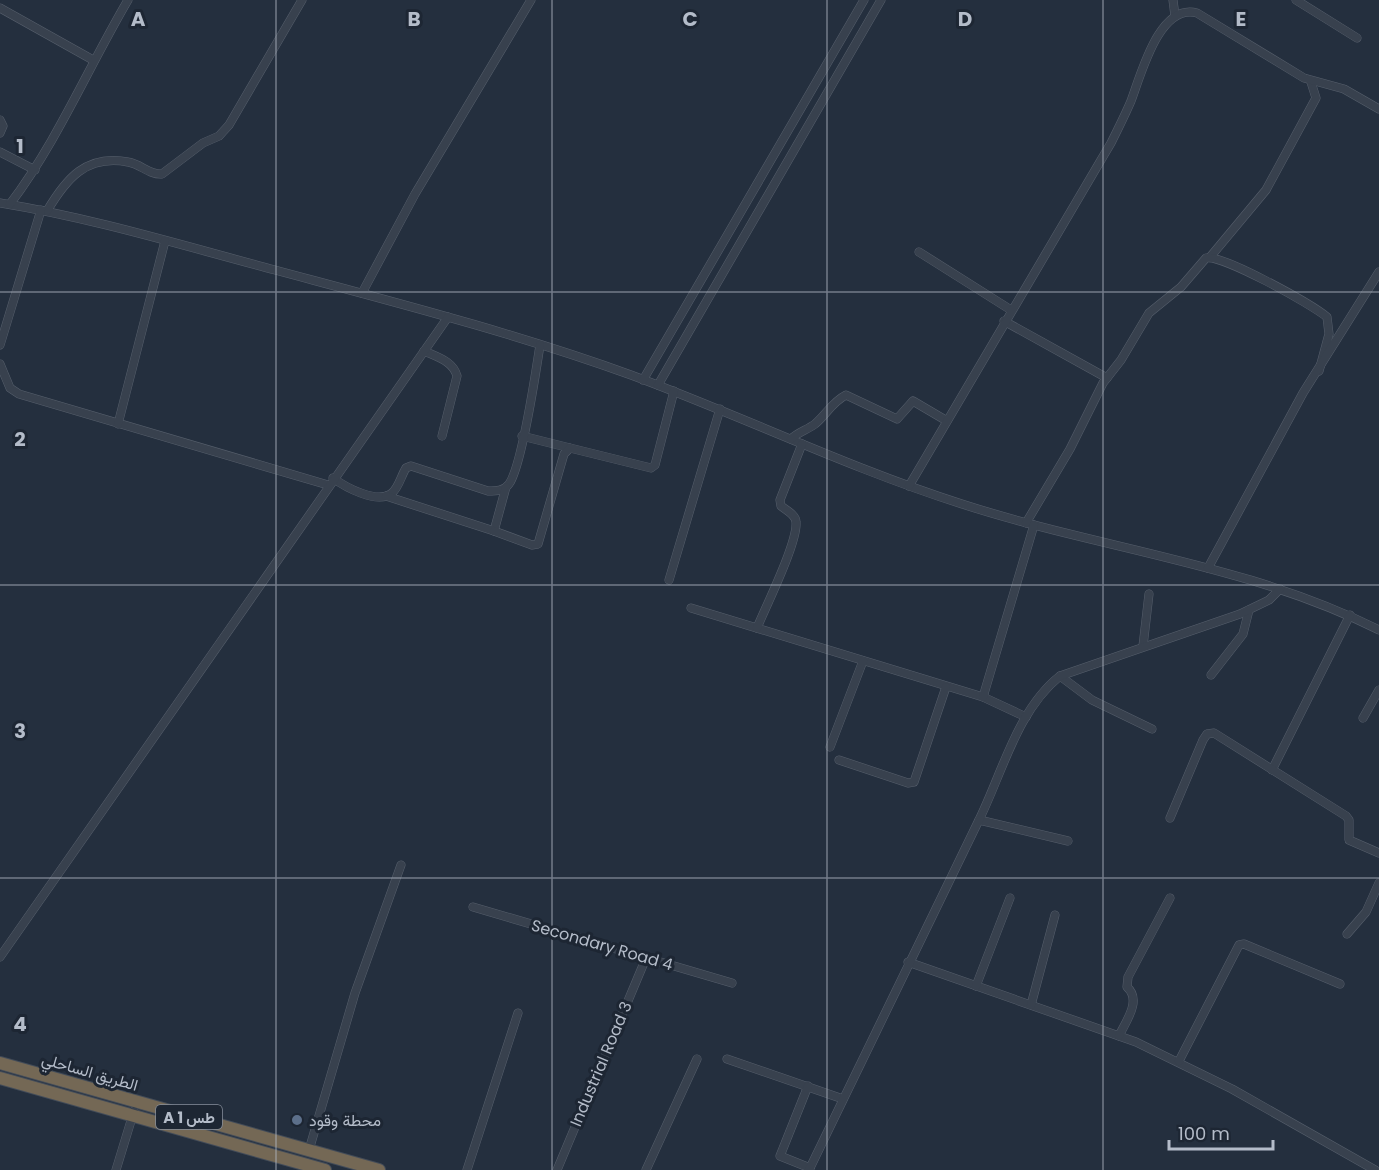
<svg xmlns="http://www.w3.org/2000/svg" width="1379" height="1170" font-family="Poppins,Vazirmatn,sans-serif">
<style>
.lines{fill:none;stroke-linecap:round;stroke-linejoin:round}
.minor-casing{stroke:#565f6c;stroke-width:9}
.highway-casing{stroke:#434c59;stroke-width:14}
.minor{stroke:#38414e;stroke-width:8}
.highway{stroke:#746855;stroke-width:12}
.grid{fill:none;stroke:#b4bcc9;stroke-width:1.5;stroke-opacity:0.55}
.service-dot{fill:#5c6f8a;stroke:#1d2633;stroke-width:2}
.labels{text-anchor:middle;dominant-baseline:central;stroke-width:6;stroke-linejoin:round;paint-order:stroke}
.shield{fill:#1d2633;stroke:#878f9c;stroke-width:1.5}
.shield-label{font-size:15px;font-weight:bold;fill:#b4bcc9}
.street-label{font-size:16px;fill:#b4bcc9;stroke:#1d2633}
.poi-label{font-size:16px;fill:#b4bcc9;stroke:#1d2633;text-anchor:start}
.grid-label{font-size:20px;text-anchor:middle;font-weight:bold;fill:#b4bcc9;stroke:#1d2633;stroke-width:6;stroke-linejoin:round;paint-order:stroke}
</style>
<rect width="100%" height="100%" fill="#242f3e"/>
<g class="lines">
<g class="minor-casing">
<g id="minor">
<polyline points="1173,0 1175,16"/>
<polyline points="1296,0 1357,38"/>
<polyline points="0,8 93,60"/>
<polyline points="0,120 3,126 0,133"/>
<polyline points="0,152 35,170"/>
<path d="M 0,203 C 93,218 184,246 275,270 C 394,302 515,333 631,375 C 742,416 849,468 962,504 C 1101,549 1248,564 1379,630"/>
<path d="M 10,204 C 57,142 88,68 128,0"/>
<path d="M 47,211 C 66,179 86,154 128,162 C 141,164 149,175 162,174 L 203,143 L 219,136 L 229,125 L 302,0"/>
<polyline points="919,252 1011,310"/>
<polyline points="1211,256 1266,190 1316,98 1311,82"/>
<polyline points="362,293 415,194 531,0"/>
<polyline points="1004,321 1107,378"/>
<polyline points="0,345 41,210"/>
<path d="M 424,351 C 437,357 453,361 457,376 L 442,436"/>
<polyline points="0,364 10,388 19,394 328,485"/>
<polyline points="643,380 864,0"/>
<polyline points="658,385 881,0"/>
<polyline points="118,424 165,241"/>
<polyline points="522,436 570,448"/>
<path d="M 791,439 C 798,432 807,430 815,424 C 826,415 832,402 846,395 L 897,419 L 913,401 L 947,421"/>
<path d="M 333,478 C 345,487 378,505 392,493 C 399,487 401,476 406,468 L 411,466 L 488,491 C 496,491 504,491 509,484 C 522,466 536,371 540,345"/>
<path d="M 909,486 L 1111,143 C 1118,129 1125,115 1131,101 C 1141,75 1159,3 1197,13 L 1304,78 L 1344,89 L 1379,109"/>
<polyline points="386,496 494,531 506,487"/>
<path d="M 1026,523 L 1070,449 L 1103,383 L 1121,360 L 1149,313 L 1181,287 L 1206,258 C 1222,254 1311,304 1327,317 L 1329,334 L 1319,371"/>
<polyline points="494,531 532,545 538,544 564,454 570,448 651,468 655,465 674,391"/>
<polyline points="1208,568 1303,393 1379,272"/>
<polyline points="669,580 720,409"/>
<polyline points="691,608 983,697 1026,717"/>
<path d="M 757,628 C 766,606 798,542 796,522 C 796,515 786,510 781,506 L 780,500 L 802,444"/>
<polyline points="1143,646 1149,594"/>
<polyline points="1211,675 1243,634 1249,610"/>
<polyline points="1060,676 1092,700 1152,729"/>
<polyline points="983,697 1034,525"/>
<polyline points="1363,718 1379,690"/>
<polyline points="830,747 863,661"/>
<polyline points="839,760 908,783 914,782 946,687"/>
<polyline points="1272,770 1350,615"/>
<polyline points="1170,818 1203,740 1207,734 1214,733 1346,816 1349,820 1349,840 1379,853"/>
<polyline points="979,820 1068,841"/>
<polyline points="473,907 732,983"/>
<polyline points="1347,934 1366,912 1379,883"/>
<polyline points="0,957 448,317"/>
<polyline points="908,962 1136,1042 1232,1089 1375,1170"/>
<polyline points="976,986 1010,898"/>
<polyline points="1031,1005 1055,915"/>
<path d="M 1119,1036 C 1126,1021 1142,1000 1127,987 L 1128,977 L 1170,898"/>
<polyline points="727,1059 843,1099"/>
<polyline points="1179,1061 1239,945 1244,944 1340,984"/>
<polyline points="808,1086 780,1156 810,1168"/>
<polyline points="309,1150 355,993 401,865"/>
<polyline points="116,1170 134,1111"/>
<polyline points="467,1170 518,1013"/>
<polyline points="557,1170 646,958"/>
<polyline points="646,1170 697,1059"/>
<path d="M 809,1170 C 865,1053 922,938 978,822 C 1002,774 1017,710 1060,676 L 1240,614 L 1269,600 L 1280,589"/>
</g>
</g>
<g class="highway-casing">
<g id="highway">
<polyline points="0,1063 379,1170"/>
<polyline points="0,1078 325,1170"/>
</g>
</g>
<use href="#minor" class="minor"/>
<use href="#highway" class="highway"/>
</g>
<path class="grid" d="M 276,0 L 276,1170M 552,0 L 552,1170M 827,0 L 827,1170M 1103,0 L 1103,1170M 0,292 L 1379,292M 0,585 L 1379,585M 0,878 L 1379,878"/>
<circle class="service-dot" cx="297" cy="1120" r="6"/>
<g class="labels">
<rect class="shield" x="156" y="1105" width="66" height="24" rx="4.5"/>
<g class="shield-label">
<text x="189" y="1117">A 1 طس</text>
</g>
<g class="street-label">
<text transform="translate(602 945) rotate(16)">Secondary Road 4</text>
<text transform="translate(601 1064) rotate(-67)">Industrial Road 3</text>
<text transform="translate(90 1072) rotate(16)">الطريق الساحلي</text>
</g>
<g class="poi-label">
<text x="309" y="1120">محطة وقود</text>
</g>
</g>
<g class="grid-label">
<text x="138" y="26">A</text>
<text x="414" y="26">B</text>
<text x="690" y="26">C</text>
<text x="965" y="26">D</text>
<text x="1241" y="26">E</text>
<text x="20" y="153">1</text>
<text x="20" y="446">2</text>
<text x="20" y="738">3</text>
<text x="20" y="1031">4</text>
</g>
<path d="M1169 1140v9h104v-9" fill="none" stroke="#b4bcc9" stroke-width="3"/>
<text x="1178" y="1140" font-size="18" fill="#b4bcc9" stroke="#1d2633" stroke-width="4.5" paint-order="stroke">100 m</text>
</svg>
